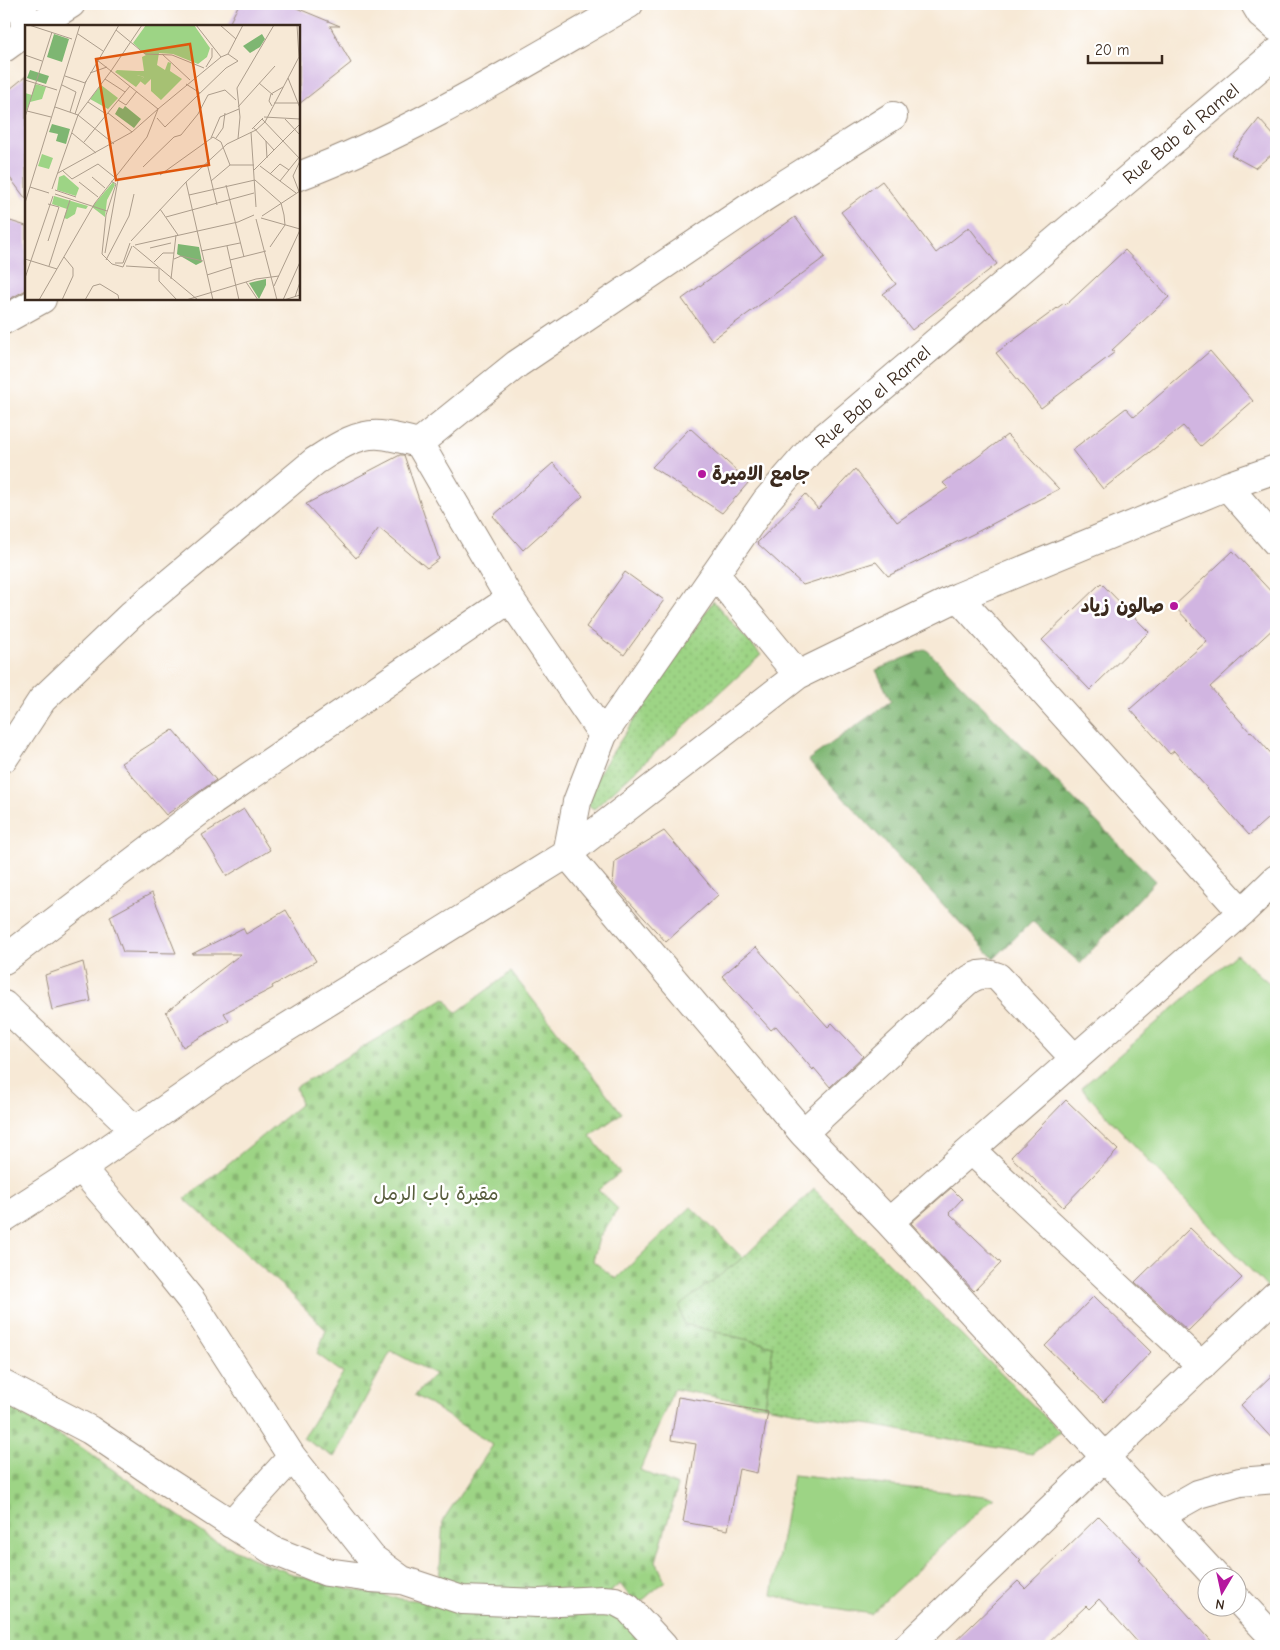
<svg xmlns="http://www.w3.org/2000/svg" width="1280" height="1650" viewBox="0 0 1280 1650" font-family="'Comic Neue','Playpen Sans Arabic',sans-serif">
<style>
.grass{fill:#9dd485;stroke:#6c7f52}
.forest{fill:url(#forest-firs);stroke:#5c7048}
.cemetery{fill:url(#cemetery-stones);stroke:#6c7f52}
.park{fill:url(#park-dots);stroke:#6c7f52}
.building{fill:#d1b5e1}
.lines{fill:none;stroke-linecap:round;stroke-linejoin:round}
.minor-casing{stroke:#998a7a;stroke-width:30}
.tertiary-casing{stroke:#998a7a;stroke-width:30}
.minor{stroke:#fff;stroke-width:28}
.tertiary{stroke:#fff;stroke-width:28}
.poi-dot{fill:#b5179e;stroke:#fff;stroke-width:2}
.labels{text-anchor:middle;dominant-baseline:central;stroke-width:5;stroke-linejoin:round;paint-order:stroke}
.street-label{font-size:19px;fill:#3b2a1e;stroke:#fff}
.poi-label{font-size:19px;font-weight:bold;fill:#3b2a1e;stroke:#fff;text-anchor:start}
.park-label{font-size:19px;fill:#585d3d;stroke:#fff}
.inset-road{fill:none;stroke:#ac9d8c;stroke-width:1}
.view{fill:#df570d;fill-opacity:0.15;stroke:#df570d;stroke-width:2.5}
.inset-edge{fill:none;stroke:#3b2a1e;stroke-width:2.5}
</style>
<defs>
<pattern id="forest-firs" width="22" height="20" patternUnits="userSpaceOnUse" patternTransform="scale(1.25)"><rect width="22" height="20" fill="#7eb672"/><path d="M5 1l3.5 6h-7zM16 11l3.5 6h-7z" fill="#68945d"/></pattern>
<pattern id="cemetery-stones" width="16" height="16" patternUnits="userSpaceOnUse" patternTransform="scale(1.25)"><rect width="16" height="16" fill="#9dd485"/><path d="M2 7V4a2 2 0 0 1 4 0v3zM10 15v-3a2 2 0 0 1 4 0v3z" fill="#88b672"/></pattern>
<pattern id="park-dots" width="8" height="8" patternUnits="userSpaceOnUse" patternTransform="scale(1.25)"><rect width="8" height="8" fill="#9dd485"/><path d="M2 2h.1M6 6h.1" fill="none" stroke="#88b672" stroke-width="1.8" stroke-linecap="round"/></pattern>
</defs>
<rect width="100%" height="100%" fill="#fff"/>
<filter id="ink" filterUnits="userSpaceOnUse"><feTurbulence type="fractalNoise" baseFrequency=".02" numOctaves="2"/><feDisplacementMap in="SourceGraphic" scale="10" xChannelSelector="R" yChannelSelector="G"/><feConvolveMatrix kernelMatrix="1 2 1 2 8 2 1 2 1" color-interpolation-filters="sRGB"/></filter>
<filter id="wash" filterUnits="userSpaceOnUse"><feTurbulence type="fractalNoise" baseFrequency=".0096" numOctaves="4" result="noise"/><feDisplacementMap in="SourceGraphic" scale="20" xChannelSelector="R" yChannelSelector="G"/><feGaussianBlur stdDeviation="1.12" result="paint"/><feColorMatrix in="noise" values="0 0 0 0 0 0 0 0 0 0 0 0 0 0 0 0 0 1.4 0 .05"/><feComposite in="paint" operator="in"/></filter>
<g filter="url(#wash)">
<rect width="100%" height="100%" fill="#f7e9d6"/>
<path class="grass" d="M 1236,954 L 1276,989 L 1276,1297 L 1081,1088 Z
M 793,1475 L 994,1497 L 871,1614 L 815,1605 L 772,1595 Z"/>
<path class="forest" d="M 926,649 L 1155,881 L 1080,963 L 1032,921 L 994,959 L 808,760 L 891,701 L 876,670 Z"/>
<path class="cemetery" d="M 511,972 L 622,1113 L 590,1136 L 620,1173 L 598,1190 L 618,1209 L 599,1238 L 593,1261 L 616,1279 L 691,1207 L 743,1258 L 680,1306 L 684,1324 L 773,1346 L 765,1406 L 674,1389 L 640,1470 L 678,1486 L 656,1561 L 665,1581 L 637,1605 L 620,1584 L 610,1592 L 651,1646 L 4,1646 L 4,1405 L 82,1448 L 210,1538 L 252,1558 L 295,1575 L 330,1585 L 402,1599 L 438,1602 L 443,1520 L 493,1445 L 415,1395 L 435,1374 L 391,1351 L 334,1457 L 303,1438 L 343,1373 L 317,1354 L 326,1330 L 290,1293 L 185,1199 L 301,1104 L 296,1087 L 445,998 L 456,1013 Z"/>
<path class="park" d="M 713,601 L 761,655 L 594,809 L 581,800 Z
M 814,1189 L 1060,1432 L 1032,1454 L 765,1406 L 773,1346 L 684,1324 L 679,1306 L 743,1258 Z"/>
<g id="blocks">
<path class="building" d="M 239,4 L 287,4 L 340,26 L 330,26 L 351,63 L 299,104 L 299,26 L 228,26 Z
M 26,76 L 26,199 L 4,170 L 4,94 Z
M 1259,119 L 1276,138 L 1276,151 L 1255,168 L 1231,155 Z
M 882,181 L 936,253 L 969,227 L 997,264 L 912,330 L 883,294 L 896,284 L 841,212 Z
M 795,217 L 825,257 L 712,340 L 682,299 Z
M 4,219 L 26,226 L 26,290 L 4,302 Z
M 1125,250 L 1169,297 L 1112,350 L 1115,352 L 1041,408 L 996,353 L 1064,303 L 1066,305 Z
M 1210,351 L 1253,401 L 1201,446 L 1183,426 L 1103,489 L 1072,450 L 1126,408 L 1134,417 Z
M 690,428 L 749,482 L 722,513 L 652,467 Z
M 1007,435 L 1059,489 L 973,534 L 888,576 L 876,562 L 803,585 L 757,543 L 805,494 L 818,509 L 855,469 L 897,522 L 948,488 L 943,483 Z
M 400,455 L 404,455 L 439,559 L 427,568 L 379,528 L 356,558 L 306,504 Z
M 553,463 L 583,496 L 523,550 L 493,516 Z
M 1233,551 L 1276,597 L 1276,626 L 1210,687 L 1250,732 L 1251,731 L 1276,759 L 1276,811 L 1249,835 L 1174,751 L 1170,754 L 1130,709 L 1207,641 L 1174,606 Z
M 625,572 L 664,600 L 624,655 L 586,627 Z
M 1101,583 L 1149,632 L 1090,690 L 1042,640 Z
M 173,730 L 216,780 L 166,815 L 121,763 Z
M 244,809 L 270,850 L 227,876 L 202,835 Z
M 664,831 L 718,895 L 666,942 L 613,884 L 615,861 Z
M 152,893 L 176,953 L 123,952 L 110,916 Z
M 286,910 L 316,961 L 272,986 L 273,988 L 224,1013 L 229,1021 L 183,1047 L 166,1012 L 241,954 L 192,954 L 243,928 L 246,934 Z
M 756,947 L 828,1027 L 832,1023 L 863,1056 L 830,1087 L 814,1068 L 813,1070 L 776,1026 L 771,1030 L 722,976 Z
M 83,962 L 91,1001 L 52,1010 L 45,975 Z
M 1066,1100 L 1118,1150 L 1063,1207 L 1011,1157 Z
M 951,1188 L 962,1199 L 949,1213 L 1001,1263 L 974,1291 L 911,1223 Z
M 1190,1228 L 1242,1278 L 1188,1331 L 1135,1282 Z
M 1094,1296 L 1151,1352 L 1103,1402 L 1045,1346 Z
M 1276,1371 L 1276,1443 L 1241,1405 Z
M 678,1397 L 768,1412 L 757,1473 L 739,1469 L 728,1530 L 683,1522 L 696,1444 L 671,1440 Z
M 1099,1516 L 1141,1559 L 1139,1560 L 1216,1646 L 1141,1646 L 1099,1599 L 1089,1609 L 1086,1606 L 1044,1646 L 950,1646 L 1018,1581 L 1025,1588 Z"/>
</g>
</g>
<g filter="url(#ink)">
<use href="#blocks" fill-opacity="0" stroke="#998a7a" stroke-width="1"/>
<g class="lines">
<g class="minor-casing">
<path id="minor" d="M 23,4 L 25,33
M 1255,4 L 1261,14 L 1276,27
M 299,176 C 415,132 522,65 629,4
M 4,320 L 42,299
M 419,443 L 517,364 L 763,198 L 893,116
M 1227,486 L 1276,542
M 715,574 L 798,675
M 958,597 L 1242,912
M 4,758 L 42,700 L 131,615 L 315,461 C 334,449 356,433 380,435 C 393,436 406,440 419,443 L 510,599
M 4,960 L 213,801 L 510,599 L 603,735
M 4,1005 L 135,1130
M 803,1133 L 965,983 C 975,974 986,972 998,977 L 1075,1059
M 971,1150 L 1202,1366
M 81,1168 L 132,1227 L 191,1300 L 292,1457 L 372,1558 L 402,1580 L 462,1600 L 538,1603 L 603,1600 L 615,1601 L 628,1608 L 663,1646
M 4,1218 L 81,1168 L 252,1049 L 567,854 L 577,802 L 603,735 L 766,501 L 813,447 L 1276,53
M 889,1222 L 1242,912 L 1276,879
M 4,1385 L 90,1430 L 158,1476 L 272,1550 L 327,1572 L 371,1578 L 402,1580
M 1159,1516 L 1198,1494 L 1240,1482 L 1276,1479
M 231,1524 L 292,1457
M 1217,1578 L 1105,1457 L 1276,1295
M 1238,1600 L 1272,1636
M 908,1646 L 1105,1457 L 889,1222 L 803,1133 L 567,854 L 798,675 L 958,597 L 1227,486 L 1276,469"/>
</g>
<g class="tertiary-casing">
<path id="tertiary" d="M 36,26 L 71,4
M 4,48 L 26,32"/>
</g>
<use href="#minor" class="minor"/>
<use href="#tertiary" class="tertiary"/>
</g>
</g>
<g class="poi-dot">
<circle cx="702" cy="474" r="5"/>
<circle cx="1174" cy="606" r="5"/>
</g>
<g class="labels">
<g class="street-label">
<text transform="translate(1181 134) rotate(-40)">Rue Bab el Ramel</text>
<text transform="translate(873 397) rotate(-41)">Rue Bab el Ramel</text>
</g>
<g class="poi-label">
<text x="712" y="474">جامع الاميرة</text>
<text x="1164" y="606" text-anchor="end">صالون زياد</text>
</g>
<g class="park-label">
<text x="436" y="1194">مقبرة باب الرمل</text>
</g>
</g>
<g transform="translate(25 25)">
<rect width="275" height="275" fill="#f7e9d6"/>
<path d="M 10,59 L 21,62 L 17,74 L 5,77 L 0,89 L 0,68 L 7,70 ZM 76,60 L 93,73 L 83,84 L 65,74 ZM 17,129 L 28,133 L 24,144 L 13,141 ZM 39,150 L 54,163 L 51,171 L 32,165 L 34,152 Z" fill="#9dd485"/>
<path d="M 29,9 L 44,14 L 37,37 L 22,32 ZM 237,9 L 240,14 L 235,22 L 225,28 L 218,21 ZM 5,45 L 24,51 L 21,59 L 2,53 ZM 100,81 L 116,94 L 109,103 L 90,89 L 94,82 L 98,84 ZM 27,99 L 45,104 L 41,119 L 31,116 L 33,109 L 24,107 ZM 153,219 L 174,222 L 177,237 L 171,240 L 152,229 ZM 241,254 L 241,260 L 234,274 L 224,258 Z" fill="#7eb672"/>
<path d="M 121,0 L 169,0 L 185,23 L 182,32 L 173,39 L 148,29 L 134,28 L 132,40 L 140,45 L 143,37 L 146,38 L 145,46 L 157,54 L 136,75 L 126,66 L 126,54 L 120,60 L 115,56 L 119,52 L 112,50 L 112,46 L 119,46 L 117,32 L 121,30 L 108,18 Z" fill="#9dd485"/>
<path d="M 92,45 L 112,46 L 112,50 L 119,52 L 111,62 L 90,47 ZM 88,157 L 90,160 L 82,175 L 80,192 L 67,182 ZM 29,171 L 63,181 L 61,184 L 52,182 L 50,189 L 42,194 L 39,193 L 42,184 L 27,179 Z" fill="#9dd485"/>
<path class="inset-road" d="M 4,0 L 47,14M 171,0 L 196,32M 195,0 L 211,14M 91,5 L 120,29 L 147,30 L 179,43M 53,9 L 78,26M 137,29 L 165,55M 203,29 L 218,0M 0,30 L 17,36M 181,42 L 187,32 L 187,23M 65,48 L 82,42M 40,51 L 60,58 L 94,0M 263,53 L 275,83M 80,54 L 100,67M 0,55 L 32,65M 234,58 L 248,70M 161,59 L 175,68M 37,60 L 51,67 L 45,87M 93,75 L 101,80 L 112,66M 63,77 L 81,89M 249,78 L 275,78M 247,81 L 244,76 L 246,69 L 258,62M 30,82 L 53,90 L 89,119M 213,82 L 250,41M 2,86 L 26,92M 83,88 L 107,107M 50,89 L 61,56M 0,92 L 27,7M 239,92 L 275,94M 237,94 L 275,134M 260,94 L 275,110M 228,102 L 249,125M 227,104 L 238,93M 226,107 L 231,182M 47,108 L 71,128M 186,113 L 195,92 L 214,84M 191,113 L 198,103 L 200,88M 213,114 L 215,92 L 212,63 L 249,0M 241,116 L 242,133M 59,117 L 105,61M 275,136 L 268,151 L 275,169M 182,138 L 192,180M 235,141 L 271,168M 118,142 L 149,112 L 156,110 L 173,89 L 183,70 L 200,65 L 211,75M 229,145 L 275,99M 38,146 L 47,154 L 73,139 L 93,155 L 80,228M 33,148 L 107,107 L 133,84 L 86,46 L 117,0M 245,149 L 255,139 L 264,145M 135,150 L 188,112 L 196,117 L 205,140M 67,152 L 80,163M 230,155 L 256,178 L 259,190 L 260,200 L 245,222M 86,156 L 91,159 L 81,190 L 77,229 L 87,239 L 98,242 L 107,221M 186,156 L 205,140 L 229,140M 255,156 L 275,131M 54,157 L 73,172M 161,157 L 188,275M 201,160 L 219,232M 5,162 L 24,168M 27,164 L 53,90 L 86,46 L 72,35M 30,165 L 51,172M 30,169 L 82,186M 164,170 L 230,155M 0,178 L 55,0M 135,184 L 153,210M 237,191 L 275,166M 141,192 L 229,168M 236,193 L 275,204M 231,194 L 252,275M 23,216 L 34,182 L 23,179M 106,216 L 161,157 L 202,119 L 231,105 L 240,97 L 274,32 L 272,0M 110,220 L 213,197 L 229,190M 108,221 L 173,275M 202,221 L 214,275M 125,223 L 146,218M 176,226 L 215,218M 0,234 L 32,244M 149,234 L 156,231 L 178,236M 81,235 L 104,191 L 109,169M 205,235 L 241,226M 129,237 L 138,228 L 149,228M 90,238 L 98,238 L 105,218M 24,241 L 45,175M 101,241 L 133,243M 134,243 L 134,256 L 152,275M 182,250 L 207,242M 0,253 L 28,171M 146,254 L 151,210M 221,257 L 233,275M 249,261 L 275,205M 270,272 L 275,257M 14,275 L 70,178 L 122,112 L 133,84 L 196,32 L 203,29 L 213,36 L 201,43 L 140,102 L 132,93M 37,275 L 48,251 L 48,243 L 39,232M 60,275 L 68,261 L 75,259 L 93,270 L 94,275M 161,275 L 231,254 L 254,251M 258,275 L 275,237M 259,275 L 275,270"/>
<path class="view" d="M 165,19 L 184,140 L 91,155 L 71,34 Z"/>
<rect width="275" height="275" class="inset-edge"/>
</g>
<rect width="1280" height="1650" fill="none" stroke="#fff" stroke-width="20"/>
<g transform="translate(1222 1592) rotate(189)"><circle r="24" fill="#ffffff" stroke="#b1aaa5"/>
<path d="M0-4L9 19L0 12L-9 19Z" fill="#b5179e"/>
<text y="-8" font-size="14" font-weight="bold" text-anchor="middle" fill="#3b2a1e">N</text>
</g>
<path d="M1088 55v8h74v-8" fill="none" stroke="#3b2a1e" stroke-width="2.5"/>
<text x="1095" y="55" font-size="15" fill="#3b2a1e" stroke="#ffffff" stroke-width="4" paint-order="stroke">20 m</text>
</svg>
